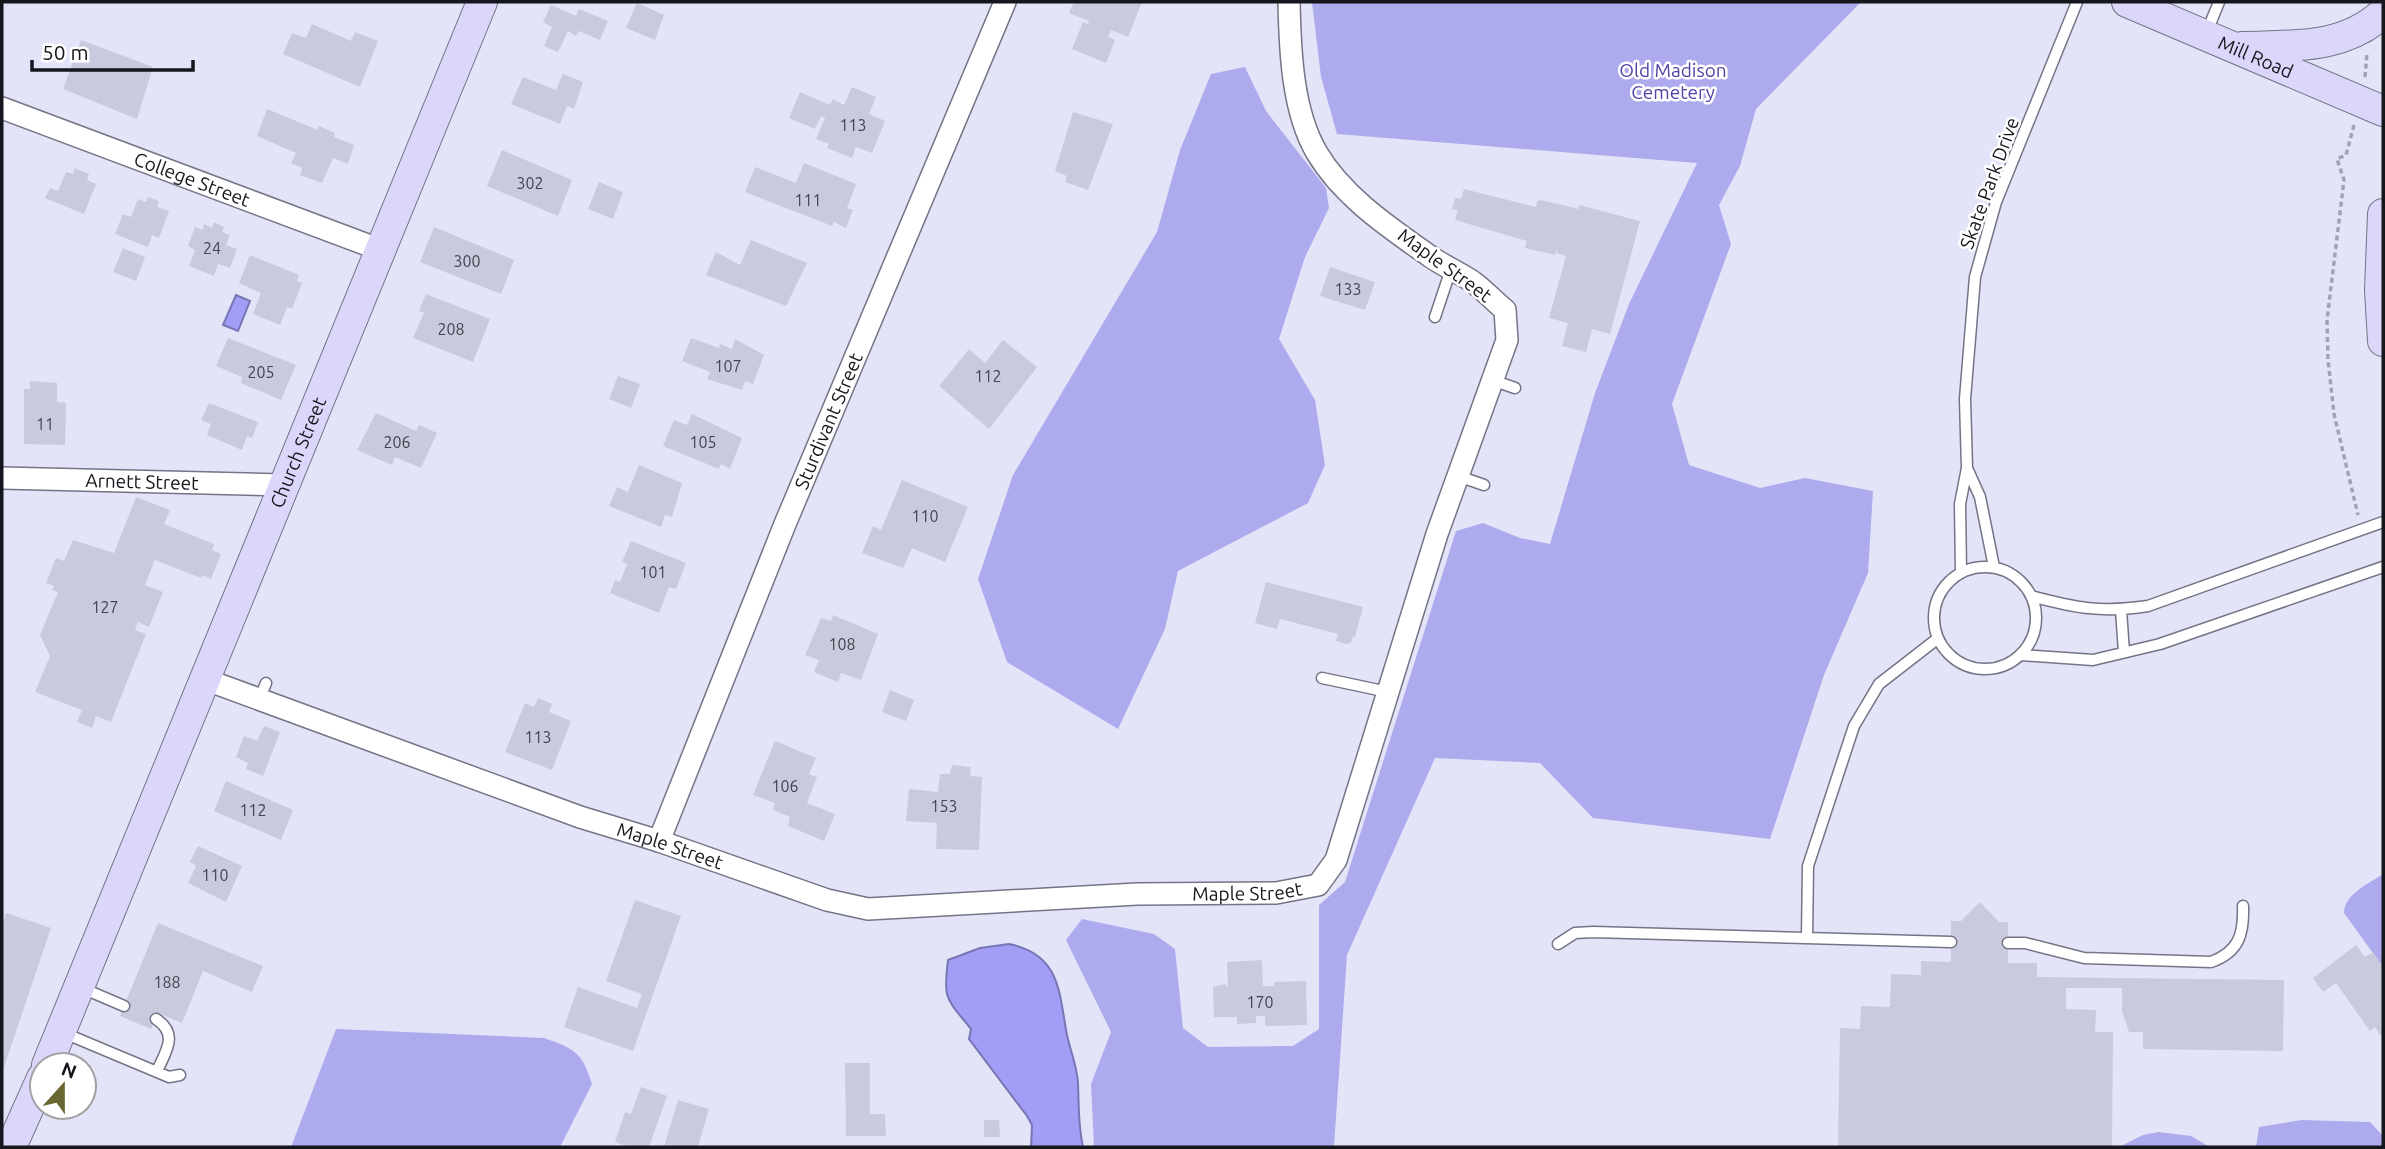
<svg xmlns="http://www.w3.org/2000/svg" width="2385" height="1149" viewBox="0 0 2385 1149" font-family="Ubuntu,sans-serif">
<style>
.green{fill:#adabee}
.water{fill:#a29ef5;stroke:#7875b4;stroke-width:2}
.building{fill:#cacade}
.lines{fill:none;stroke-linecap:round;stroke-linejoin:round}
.lane-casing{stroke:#747486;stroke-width:13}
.street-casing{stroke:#747486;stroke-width:24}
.secondary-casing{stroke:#747486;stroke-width:32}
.path{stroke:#a1a2b2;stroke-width:3.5;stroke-dasharray:5 3.5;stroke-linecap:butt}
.lane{stroke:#fff;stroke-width:10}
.street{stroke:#fff;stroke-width:21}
.secondary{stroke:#dbd7fa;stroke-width:30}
.labels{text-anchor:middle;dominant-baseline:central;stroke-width:5;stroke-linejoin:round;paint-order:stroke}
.number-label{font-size:16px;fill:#43434d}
.street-label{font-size:19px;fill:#16161d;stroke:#fff}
.park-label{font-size:19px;fill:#5243a7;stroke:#fff}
</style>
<rect width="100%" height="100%" fill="#e3e4f8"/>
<path class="green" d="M 1312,2 L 1861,2 L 1756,109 L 1740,166 L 1719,205 L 1731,244 L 1672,404 L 1689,465 L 1760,488 L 1805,478 L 1873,491 L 1868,573 L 1824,675 L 1770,839 L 1593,818 L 1540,763 L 1435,758 L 1347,955 L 1334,1147 L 1094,1147 L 1091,1084 L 1111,1032 L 1066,940 L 1082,919 L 1154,934 L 1175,949 L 1183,1028 L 1208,1047 L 1293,1046 L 1319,1029 L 1319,905 L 1345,882 L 1456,531 L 1483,523 L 1520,538 L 1550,544 L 1595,393 L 1629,304 L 1697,163 L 1337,134 L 1321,77 Z
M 1245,67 L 1266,111 L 1326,188 L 1329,208 L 1305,257 L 1279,339 L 1315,400 L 1325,465 L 1308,503 L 1178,571 L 1165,629 L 1118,729 L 1007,662 L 978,579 L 1013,475 L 1157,232 L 1180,150 L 1211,74 Z
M 2383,874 L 2383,967 L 2344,913 C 2344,894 2370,883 2383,874 Z
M 336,1029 L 544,1038 C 575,1049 582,1052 592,1084 L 560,1147 L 291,1147 Z
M 2302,1120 L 2370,1122 L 2383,1136 L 2383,1147 L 2256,1147 L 2259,1127 Z
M 2159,1132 L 2191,1136 L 2210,1147 L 2119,1147 L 2143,1135 Z"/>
<path class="water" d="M 236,295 L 250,301 L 238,331 L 223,325 Z
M 1009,944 C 1058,954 1059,988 1066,1030 C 1069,1048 1077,1065 1078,1083 C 1079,1105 1078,1125 1083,1147 L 1031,1147 L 1032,1125 L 1027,1116 L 969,1039 L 971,1029 C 946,998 943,1000 948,960 L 980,948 Z"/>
<path class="building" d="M 1074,2 L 1142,2 L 1128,37 L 1111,30 L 1108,37 L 1115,40 L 1106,63 L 1072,49 L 1083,22 L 1088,24 L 1089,21 L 1069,13 Z
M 637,3 L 664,15 L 655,40 L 626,28 Z
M 551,5 L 576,16 L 579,9 L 608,21 L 600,40 L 579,31 L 576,36 L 568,31 L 558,52 L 544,46 L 552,27 L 543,22 Z
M 312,24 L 351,41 L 355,32 L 378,41 L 360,87 L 283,54 L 292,33 L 306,38 Z
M 81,40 L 153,67 L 137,119 L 63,89 Z
M 563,74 L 583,82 L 574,109 L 567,106 L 560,124 L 511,104 L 523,77 L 556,90 Z
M 852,87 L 876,97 L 869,114 L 885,121 L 872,153 L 856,147 L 852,158 L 827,148 L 829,144 L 816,139 L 825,118 L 821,116 L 815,129 L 789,118 L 800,92 L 830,105 L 833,99 L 844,105 Z
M 267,109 L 318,130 L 319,126 L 335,133 L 334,137 L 354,145 L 348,164 L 333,158 L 322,183 L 300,175 L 302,168 L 291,163 L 296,153 L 257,136 Z
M 1073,112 L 1113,124 L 1088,190 L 1065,182 L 1067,176 L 1055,171 Z
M 502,150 L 572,180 L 558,216 L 487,186 Z
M 804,163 L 856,184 L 847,208 L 853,210 L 846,228 L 834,222 L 832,226 L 745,192 L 755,167 L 796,183 Z
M 75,168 L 89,174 L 87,180 L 96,184 L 84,214 L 45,198 L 50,188 L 58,191 L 66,172 L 73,174 Z
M 599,182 L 623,192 L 613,219 L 588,209 Z
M 1464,189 L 1536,207 L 1537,201 L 1541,200 L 1579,209 L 1579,205 L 1640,221 L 1610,334 L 1592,329 L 1586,352 L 1562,346 L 1568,323 L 1549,318 L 1566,256 L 1557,253 L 1556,250 L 1555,255 L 1525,248 L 1527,241 L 1455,220 L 1458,210 L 1452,209 L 1455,198 L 1461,199 Z
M 148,197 L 159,201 L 157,207 L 169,211 L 159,238 L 152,235 L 148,247 L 115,234 L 123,214 L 131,217 L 138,199 L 146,202 Z
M 214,222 L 224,227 L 222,232 L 230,235 L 226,245 L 237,249 L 230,268 L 218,264 L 214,276 L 189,266 L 195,250 L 188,246 L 195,227 L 202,230 L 204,224 L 212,228 Z
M 434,227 L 514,260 L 501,294 L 420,262 Z
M 751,240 L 807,263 L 786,306 L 706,275 L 716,252 L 740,265 Z
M 123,248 L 145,257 L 136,281 L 113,272 Z
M 250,255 L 299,275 L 297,281 L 302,283 L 292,309 L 287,307 L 280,325 L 253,314 L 261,293 L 239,283 Z
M 1330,267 L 1375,282 L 1365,310 L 1320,296 Z
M 426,294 L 490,319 L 473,362 L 413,338 L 424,313 L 419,311 Z
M 228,338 L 296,365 L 281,400 L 241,383 L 242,377 L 216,366 Z
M 691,338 L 719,348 L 720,344 L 732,349 L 735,339 L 764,355 L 753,384 L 745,381 L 742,390 L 707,379 L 710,372 L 682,361 Z
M 1003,340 L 1037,367 L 989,429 L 939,386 L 969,349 L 985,363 Z
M 618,376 L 640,384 L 631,408 L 609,399 Z
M 30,381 L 57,383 L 57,402 L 66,403 L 65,445 L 24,444 L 24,389 L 30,389 Z
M 209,403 L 258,422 L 252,438 L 247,436 L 242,450 L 207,435 L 211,424 L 201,420 Z
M 376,413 L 416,431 L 419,425 L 437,433 L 421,468 L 395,457 L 392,465 L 357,450 Z
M 692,414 L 742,438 L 730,469 L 721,464 L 719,469 L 663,446 L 674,420 L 687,425 Z
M 639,465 L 682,483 L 672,517 L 665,515 L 661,527 L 609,506 L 617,487 L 628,492 Z
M 902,480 L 968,507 L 945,562 L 912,548 L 903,568 L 862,553 L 873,526 L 881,530 Z
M 136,497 L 170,510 L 164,524 L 214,544 L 212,550 L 221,554 L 211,579 L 202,575 L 201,578 L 155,560 L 145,585 L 163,592 L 149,627 L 138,622 L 135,630 L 146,634 L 111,722 L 96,716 L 92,728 L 77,722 L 82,710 L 35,692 L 50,656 L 40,635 L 58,592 L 52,590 L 54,586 L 46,583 L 56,558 L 64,561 L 73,540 L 114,553 Z
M 631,541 L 686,563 L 676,589 L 669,587 L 659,613 L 610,593 L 615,580 L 620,582 L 627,564 L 622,562 Z
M 1266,582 L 1363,607 L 1355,637 L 1353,636 L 1351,643 L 1346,644 L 1336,641 L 1338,634 L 1280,619 L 1277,629 L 1255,623 Z
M 833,615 L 878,634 L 861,680 L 841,673 L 838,682 L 814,672 L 819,660 L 805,655 L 821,618 L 831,621 Z
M 890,690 L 914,700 L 906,721 L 882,712 Z
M 538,698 L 552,704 L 549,712 L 571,721 L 552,770 L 505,752 L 525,703 L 534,707 Z
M 264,726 L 280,732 L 263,776 L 246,769 L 248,763 L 236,757 L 244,736 L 257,741 Z
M 775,741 L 816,758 L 809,774 L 817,777 L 807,803 L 835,814 L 824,841 L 788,826 L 790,817 L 773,810 L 775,803 L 753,795 Z
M 952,765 L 971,767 L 970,776 L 982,777 L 979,850 L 936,849 L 937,823 L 906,821 L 909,789 L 938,792 L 940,774 L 950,774 Z
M 226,781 L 293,810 L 281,840 L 214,811 Z
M 198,846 L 242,866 L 226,902 L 188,883 L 196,866 L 190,862 Z
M 635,900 L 681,916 L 633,1051 L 564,1027 L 578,987 L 637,1008 L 642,994 L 606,981 Z
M 1980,902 L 1999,922 L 2008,922 L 2008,963 L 2037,963 L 2037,977 L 2284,980 L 2283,1051 L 2143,1049 L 2143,1032 L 2129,1032 L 2122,1011 L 2122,988 L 2066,988 L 2066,1009 L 2096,1010 L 2095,1032 L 2113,1032 L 2112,1147 L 1838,1147 L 1840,1028 L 1860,1029 L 1861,1006 L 1890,1007 L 1891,974 L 1921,975 L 1921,961 L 1951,962 L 1951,921 L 1961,921 Z
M 6,913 L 51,928 L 2,1073 L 2,926 Z
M 158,923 L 263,966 L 252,992 L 203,971 L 182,1023 L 158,1013 L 151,1029 L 120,1016 Z
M 2356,945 L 2365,957 L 2373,952 L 2383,967 L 2383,1039 L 2375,1027 L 2370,1031 L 2336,983 L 2323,992 L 2313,978 Z
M 1262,960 L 1263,986 L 1274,986 L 1274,982 L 1306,981 L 1307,1025 L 1265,1026 L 1265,1016 L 1256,1016 L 1256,1023 L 1237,1024 L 1237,1017 L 1214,1017 L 1213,987 L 1225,984 L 1228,987 L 1227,962 Z
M 845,1063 L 870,1063 L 870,1114 L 885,1114 L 886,1136 L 846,1136 Z
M 641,1087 L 667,1096 L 649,1147 L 628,1147 L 615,1142 L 625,1112 L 631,1114 Z
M 678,1100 L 709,1109 L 698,1147 L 664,1147 Z
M 984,1120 L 999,1120 L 1000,1137 L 984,1137 Z"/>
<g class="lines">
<g class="lane-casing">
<path id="lane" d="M 2206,34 L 2219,2
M 1435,317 L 1451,269
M 1492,380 L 1515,388
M 1967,468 L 1980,497 L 1994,567
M 1458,476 L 1484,485
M1934 618a51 51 0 1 1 102 0a51 51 0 1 1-102 0Z
M 1961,573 L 1960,504 L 1967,468 L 1965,399 L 1975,277 L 1996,202 L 2077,2
M 2031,596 C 2076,608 2101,613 2148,606 L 2383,522
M 2121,610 L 2124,652
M 2021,655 L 2093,660 L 2160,644 L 2383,567
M 1322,678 L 1388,692
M 259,700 L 266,683
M 1807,938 L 1808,866 L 1854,726 L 1879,684 L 1937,639
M 2008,943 L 2025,943 L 2084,958 L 2211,962 C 2239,952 2244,934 2243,906
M 1558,944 L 1575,933 L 1593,932 L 1951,942
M 82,988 L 124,1006
M 156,1019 C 179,1034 166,1051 157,1071
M 64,1033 L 169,1077 L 180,1075"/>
</g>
<g class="street-casing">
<g id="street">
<path id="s1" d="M 2,108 L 381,250"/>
<path id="s2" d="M 2,478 L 283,485"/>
<path id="s3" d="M 204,679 L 580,817 L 659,841 L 827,900 L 868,909 L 1137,894 L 1276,893 L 1318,885 L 1336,860 L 1437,534 L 1507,340 L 1505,310 C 1494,301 1484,290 1473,282 C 1460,273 1444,266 1431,257 C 1390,228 1343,197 1317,153 C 1292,111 1290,49 1289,2"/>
<path id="s4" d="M 659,841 L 785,524 L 1005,2"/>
</g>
</g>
<g class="secondary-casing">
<g id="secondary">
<path id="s5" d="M 2127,2 L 2383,111"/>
<path d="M 2242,47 C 2293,45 2343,50 2383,13"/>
<path d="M 2383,214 L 2380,290 L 2383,341"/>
<path id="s6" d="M 47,1065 L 482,2"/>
<path d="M 11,1147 L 42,1078"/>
</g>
</g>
<path class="path" d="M 2365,77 L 2367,53
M 2354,125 L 2346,155 L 2337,159 L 2344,180 L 2327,320 L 2328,360 L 2334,414 L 2358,515"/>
<use href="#lane" class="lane"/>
<use href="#street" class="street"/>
<use href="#secondary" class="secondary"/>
</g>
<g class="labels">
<g class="number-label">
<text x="853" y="125">113</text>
<text x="530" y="183">302</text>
<text x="808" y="200">111</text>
<text x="212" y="248">24</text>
<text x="467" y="261">300</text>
<text x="1348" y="289">133</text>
<text x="451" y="329">208</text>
<text x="728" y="366">107</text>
<text x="261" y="372">205</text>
<text x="988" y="376">112</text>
<text x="45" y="424">11</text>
<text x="397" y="442">206</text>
<text x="703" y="442">105</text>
<text x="925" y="516">110</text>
<text x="653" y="572">101</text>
<text x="105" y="607">127</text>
<text x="842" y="644">108</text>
<text x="538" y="737">113</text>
<text x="785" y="786">106</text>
<text x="944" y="806">153</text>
<text x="253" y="810">112</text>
<text x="215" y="875">110</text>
<text x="167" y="982">188</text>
<text x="1260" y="1002">170</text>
</g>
<g class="street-label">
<text stroke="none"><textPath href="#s5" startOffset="140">Mill Road</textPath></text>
<text stroke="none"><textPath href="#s1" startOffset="203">College Street</textPath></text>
<text transform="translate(1989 183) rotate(-70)">Skate Park Drive</text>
<text transform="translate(1445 265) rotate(36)">Maple Street</text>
<text stroke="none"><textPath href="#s4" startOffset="453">Sturdivant Street</textPath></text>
<text stroke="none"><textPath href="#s6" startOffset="662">Church Street</textPath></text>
<text stroke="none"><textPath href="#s2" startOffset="140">Arnett Street</textPath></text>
<text stroke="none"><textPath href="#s3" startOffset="495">Maple Street</textPath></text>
<text stroke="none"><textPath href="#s3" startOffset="1083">Maple Street</textPath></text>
</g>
<g class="park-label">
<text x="1673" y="70">Old Madison<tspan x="1673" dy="22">Cemetery</tspan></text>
</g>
</g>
<rect width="2385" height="1149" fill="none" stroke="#16161d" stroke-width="7"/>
<g transform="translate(63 1086) rotate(21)"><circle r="33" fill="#ffffff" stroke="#a2a2a5" stroke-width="2"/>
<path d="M0-5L12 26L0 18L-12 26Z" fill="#696632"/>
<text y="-10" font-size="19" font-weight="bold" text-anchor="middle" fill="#16161d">N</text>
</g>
<path d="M32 60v10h161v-10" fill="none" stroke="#16161d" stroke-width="3.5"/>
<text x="42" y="60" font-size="21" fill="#16161d" stroke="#ffffff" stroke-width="5" paint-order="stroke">50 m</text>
</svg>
